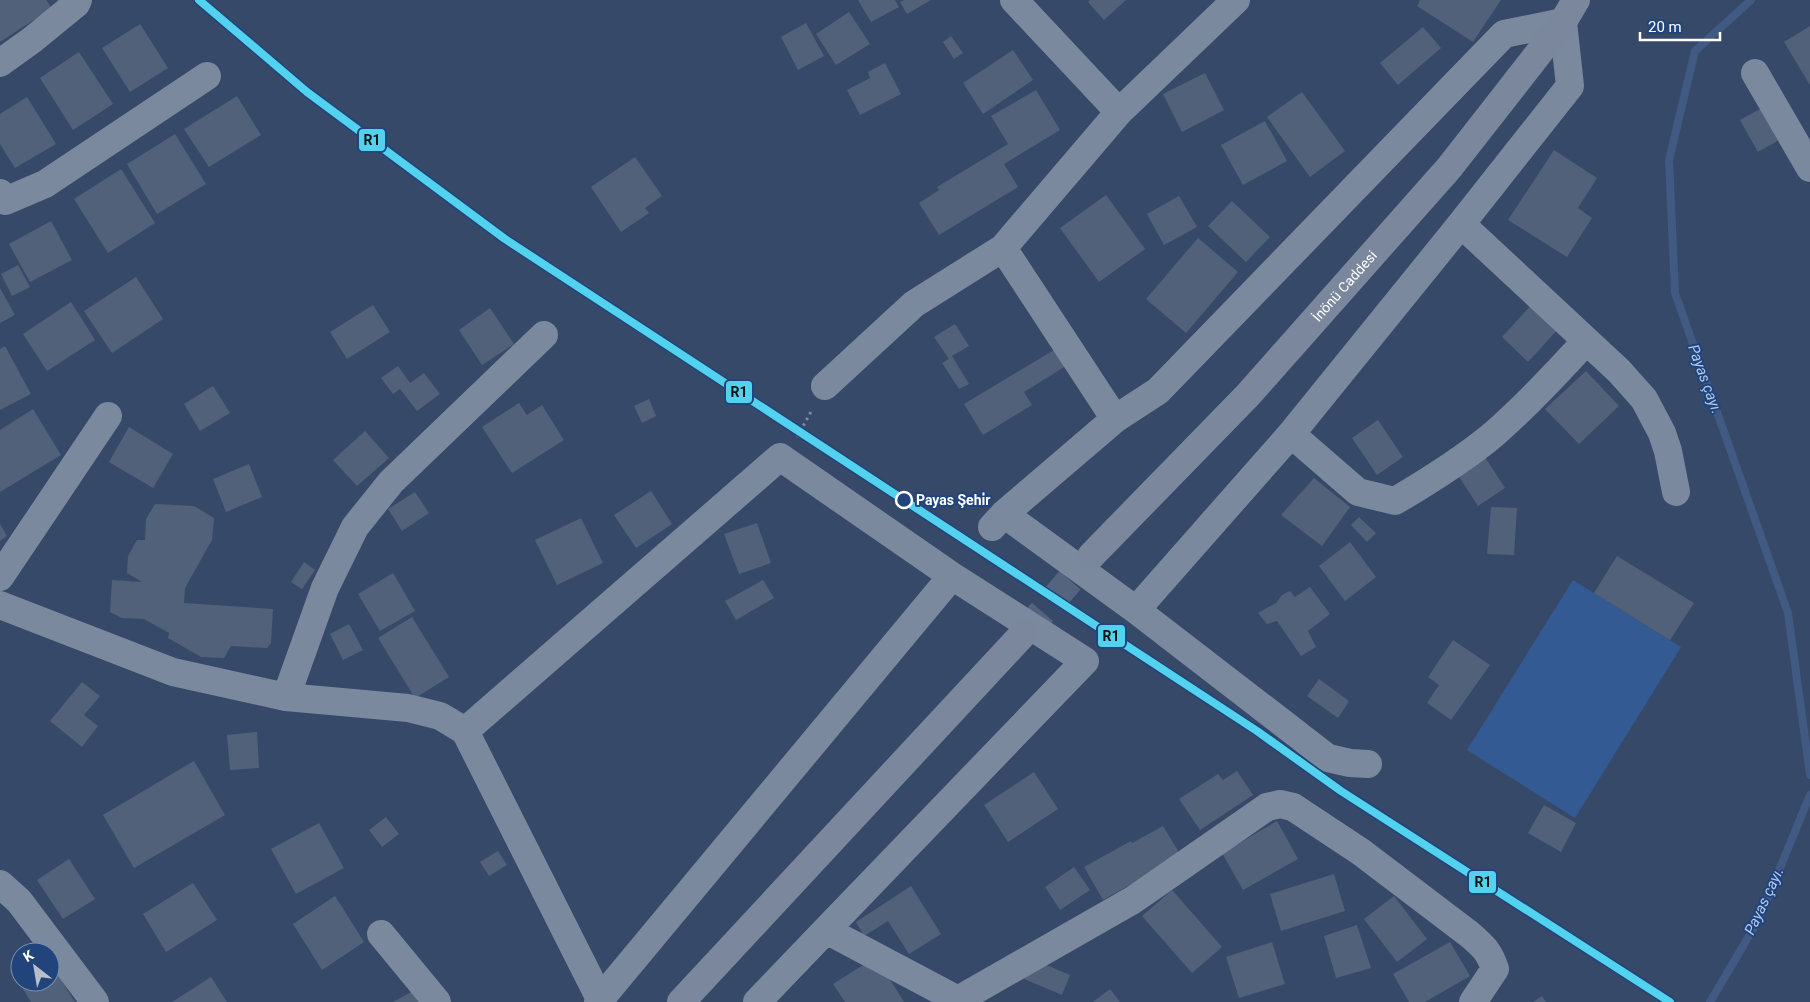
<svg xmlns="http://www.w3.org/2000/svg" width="1810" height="1002" viewBox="0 0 1810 1002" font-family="Roboto,sans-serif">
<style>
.green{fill:#345a94}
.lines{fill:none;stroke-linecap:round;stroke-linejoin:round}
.stream{stroke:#405a83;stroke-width:8}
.building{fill:#52617a}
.minor-tunnel{stroke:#54647f;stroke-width:28;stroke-dasharray:28 14;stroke-linecap:butt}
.path{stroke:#7b899f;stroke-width:3;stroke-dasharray:2.5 4;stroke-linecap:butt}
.minor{stroke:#7b899f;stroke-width:28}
.major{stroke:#7a879d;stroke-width:28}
.rail-1-casing{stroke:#21447d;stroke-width:11}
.rail-1{stroke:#53d2ee;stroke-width:8}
.stop-dot{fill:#21447d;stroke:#fff;stroke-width:2.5}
.labels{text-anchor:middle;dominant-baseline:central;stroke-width:4;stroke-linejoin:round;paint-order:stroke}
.street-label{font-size:14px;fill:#fff;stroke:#21447d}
.stop-label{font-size:14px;font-weight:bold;fill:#fff;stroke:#21447d;text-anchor:start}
.water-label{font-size:15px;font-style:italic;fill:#b0c9ee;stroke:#21447d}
.line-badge{stroke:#21447d;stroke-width:2}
.pale-badge-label{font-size:14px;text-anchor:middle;font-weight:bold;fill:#111}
</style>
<rect width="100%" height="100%" fill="#364968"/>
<path class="green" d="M 1573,580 L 1681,647 L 1575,818 L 1467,750 Z"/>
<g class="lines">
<path class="stream" d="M 1751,0 L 1695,51 L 1669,160 L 1675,293 L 1788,613 L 1810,775
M 1710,1002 L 1759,919 L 1810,795"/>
</g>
<path class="building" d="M 0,0 L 46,0 L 52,8 L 0,42 Z
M 858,0 L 895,0 L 899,7 L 871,22 Z
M 904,0 L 931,0 L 907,14 L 900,2 Z
M 1090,0 L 1126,0 L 1104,20 L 1088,2 Z
M 1420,0 L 1501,0 L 1473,42 L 1417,6 Z
M 849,12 L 870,44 L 836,65 L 816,34 Z
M 806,23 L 824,56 L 798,70 L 781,37 Z
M 140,24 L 168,68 L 130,92 L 102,48 Z
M 1810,26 L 1810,85 L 1784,42 Z
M 1423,27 L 1441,48 L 1398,85 L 1380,63 Z
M 951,36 L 963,53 L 954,59 L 943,42 Z
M 1013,50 L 1033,80 L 983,114 L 963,83 Z
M 79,52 L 113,104 L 73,130 L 40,78 Z
M 885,63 L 901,94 L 860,115 L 847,90 L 870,78 L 868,72 Z
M 1205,73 L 1224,110 L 1182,132 L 1163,94 Z
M 1036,90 L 1060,130 L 1004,164 L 1018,187 L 939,235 L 919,203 L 939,190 L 937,187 L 1008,144 L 991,116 Z
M 1302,92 L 1345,151 L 1310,177 L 1267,117 Z
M 237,96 L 261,135 L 209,167 L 184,129 Z
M 27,97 L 56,144 L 15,168 L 0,144 L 0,114 Z
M 1771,103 L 1788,135 L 1758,152 L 1740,120 Z
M 1265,121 L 1287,161 L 1243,185 L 1221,145 Z
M 175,134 L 206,184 L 157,214 L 127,164 Z
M 1554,150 L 1597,178 L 1578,208 L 1592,218 L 1567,257 L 1508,220 Z
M 635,157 L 662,196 L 645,208 L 649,213 L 621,232 L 591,187 Z
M 121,169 L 155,223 L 108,253 L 74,199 Z
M 1106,195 L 1145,249 L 1099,282 L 1060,228 Z
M 1179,196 L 1197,227 L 1164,245 L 1147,214 Z
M 1232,201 L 1270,237 L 1246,262 L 1208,226 Z
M 51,221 L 72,260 L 30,282 L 9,244 Z
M 1198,238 L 1238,272 L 1186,333 L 1146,299 Z
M 18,265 L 30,287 L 12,296 L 1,274 Z
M 136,277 L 163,319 L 112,353 L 84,311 Z
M 0,288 L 15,315 L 0,323 Z
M 71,302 L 95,340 L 47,371 L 23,334 Z
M 1533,303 L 1560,327 L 1528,362 L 1502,337 Z
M 373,305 L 390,332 L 347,359 L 330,332 Z
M 490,308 L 514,344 L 482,365 L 459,330 Z
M 955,324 L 969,346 L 952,356 L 969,384 L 959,389 L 942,363 L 949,359 L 934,337 Z
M 5,346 L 31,394 L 0,410 L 0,349 Z
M 1059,347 L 1069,364 L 1024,392 L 1032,405 L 983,435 L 964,404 Z
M 398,366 L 410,383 L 424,373 L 440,394 L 417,411 L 400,389 L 393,394 L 381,378 Z
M 1586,371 L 1619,406 L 1579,444 L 1545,409 Z
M 213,386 L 230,413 L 200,431 L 184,404 Z
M 649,399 L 656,416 L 642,423 L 634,406 Z
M 519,403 L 527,415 L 542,405 L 564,440 L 512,473 L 482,427 Z
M 33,409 L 61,455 L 0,492 L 0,430 Z
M 1378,420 L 1403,457 L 1377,475 L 1352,438 Z
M 129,427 L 173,454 L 153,488 L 109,462 Z
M 365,431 L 389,458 L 357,486 L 333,460 Z
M 1481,451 L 1505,488 L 1478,506 L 1454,469 Z
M 249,464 L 262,497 L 226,512 L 213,479 Z
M 1314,478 L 1350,507 L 1322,546 L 1281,515 Z
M 651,491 L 672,524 L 636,548 L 614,515 Z
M 415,492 L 429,513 L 402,531 L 388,509 Z
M 155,504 L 194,506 L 214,518 L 212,540 L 185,588 L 184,603 L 273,609 L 271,643 L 267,648 L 231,646 L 224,658 L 201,657 L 168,638 L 169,633 L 144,619 L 122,618 L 110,612 L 112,580 L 142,582 L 127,573 L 128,556 L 137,540 L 145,540 L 146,519 Z
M 1491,507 L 1517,508 L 1514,555 L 1487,554 Z
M 1359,517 L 1376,533 L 1367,542 L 1351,525 Z
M 581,518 L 603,563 L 557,585 L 535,540 Z
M 757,523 L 771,563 L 739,574 L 724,534 Z
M 0,524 L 7,536 L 0,541 Z
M 1350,542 L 1376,577 L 1345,601 L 1319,566 Z
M 1617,556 L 1694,603 L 1670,640 L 1594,593 Z
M 304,562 L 315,570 L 302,589 L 291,582 Z
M 393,573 L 415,611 L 380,631 L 358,594 Z
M 763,580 L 774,598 L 736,620 L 725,601 Z
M 1310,587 L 1330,614 L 1308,631 L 1316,647 L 1301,656 L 1277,621 L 1267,624 L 1258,613 L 1276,603 L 1282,595 L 1290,591 L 1295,597 Z
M 412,617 L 449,677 L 415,698 L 378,638 Z
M 349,624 L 363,650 L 343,660 L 330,634 Z
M 1453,640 L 1490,665 L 1451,720 L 1427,703 L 1439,685 L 1428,677 Z
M 1319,679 L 1349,701 L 1338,718 L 1307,696 Z
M 82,682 L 100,696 L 84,715 L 98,726 L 82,747 L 50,721 Z
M 257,732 L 259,768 L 230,770 L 227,735 Z
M 194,761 L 225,815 L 134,868 L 103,815 Z
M 1237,771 L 1253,795 L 1200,830 L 1179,799 L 1218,774 L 1223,780 Z
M 1034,772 L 1058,809 L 1008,842 L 984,805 Z
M 1544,805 L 1576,823 L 1561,852 L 1528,833 Z
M 386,817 L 399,834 L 382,847 L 369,830 Z
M 1277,821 L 1298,859 L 1243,890 L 1222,853 Z
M 319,823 L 344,868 L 296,894 L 271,849 Z
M 1163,826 L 1180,854 L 1169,863 L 1103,900 L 1084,867 L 1131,841 L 1132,843 Z
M 498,851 L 507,865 L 489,876 L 480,862 Z
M 69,859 L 95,899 L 63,919 L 37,880 Z
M 1074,867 L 1090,890 L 1060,910 L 1045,887 Z
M 1334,874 L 1345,911 L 1281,931 L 1270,894 Z
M 193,883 L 217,920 L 166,952 L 143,914 Z
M 911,886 L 941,934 L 909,954 L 888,921 L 864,936 L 856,922 Z
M 1172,890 L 1222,947 L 1192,973 L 1142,916 Z
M 335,896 L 364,942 L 322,970 L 293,924 Z
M 1394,896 L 1427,939 L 1397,962 L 1364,919 Z
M 1357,925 L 1371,968 L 1336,978 L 1324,936 Z
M 1272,942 L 1285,984 L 1239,998 L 1226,957 Z
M 1450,942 L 1470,976 L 1425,1002 L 1409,1002 L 1393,974 Z
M 876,957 L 904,1002 L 845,1002 L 833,984 Z
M 1032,959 L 1070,975 L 1062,995 L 1024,979 Z
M 50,963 L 75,1002 L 31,1002 L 18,981 L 20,980 L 20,982 L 50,982 Z
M 211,977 L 227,1002 L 172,1002 Z
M 1110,989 L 1120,1002 L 1093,1002 Z
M 413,991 L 419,1002 L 393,1002 Z
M 1542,996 L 1546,1002 L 1533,1002 Z"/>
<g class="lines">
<path class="minor-tunnel" d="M 1024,633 L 1092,555"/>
<path class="path" d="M 797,437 L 812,410"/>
<path class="minor" d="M 1014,0 L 1119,112 L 1236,0
M 0,63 L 32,40 L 76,4 L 78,0
M 1755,73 L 1810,168
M 0,193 L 5,201 L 45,184 L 207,76
M 1461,224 L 1619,371 L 1644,399 L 1662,433 L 1668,451 L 1676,492
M 825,386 L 914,304 L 1003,248
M 1115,419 L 1003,248 L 1119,112
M 1291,434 L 1358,492 L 1395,501 C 1429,481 1463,460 1494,434 C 1527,405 1557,373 1586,341
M 992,527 L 1004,514 L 1115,419 L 1158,391 L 1504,34 L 1563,22 L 1570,86 L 1461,224 L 1291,434 L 1136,610 L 1004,514
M 0,577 L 108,416
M 0,605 L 173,672 L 286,697 L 408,708 L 440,716 L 465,731 L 600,999
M 1136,610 L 1328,758 L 1350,763 L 1368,764
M 286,697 L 325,588 L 355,527 L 391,482 L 544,335
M 465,731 L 780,457 L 952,576 L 598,1002
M 0,884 L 19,901 L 95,1002
M 826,930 L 1085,661 L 952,576
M 381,934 L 437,1002
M 958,1000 L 1133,900 L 1267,807 L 1280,804 L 1293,807 L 1361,852 L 1469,934 C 1483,946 1489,951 1495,969 L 1473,1002
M 757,1002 L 826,930 L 962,1002"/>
<g class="major">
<path id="s1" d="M 1092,555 L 1247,396 L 1449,168 L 1563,22 L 1576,0"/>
<path d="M 681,1002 L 1024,633"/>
</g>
<g class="rail-1-casing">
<path id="rail-1" d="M 199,0 L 307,92 L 505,239 L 1257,731 L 1341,791 L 1670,1002"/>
</g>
<use href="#rail-1" class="rail-1"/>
</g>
<circle class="stop-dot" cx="904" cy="500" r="8"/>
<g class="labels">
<g class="street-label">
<text stroke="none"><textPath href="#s1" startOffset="369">İnönü Caddesi</textPath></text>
</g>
<g class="stop-label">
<text x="916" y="500">Payas Şehi̇r</text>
</g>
<g class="water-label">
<text transform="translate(1705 379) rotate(70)">Payas çayı.</text>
<text transform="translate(1764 901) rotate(-65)">Payas çayı.</text>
</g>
</g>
<g class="line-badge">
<rect x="358" y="128" width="28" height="24" rx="5" fill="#53d2ee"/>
<rect x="725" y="380" width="28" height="24" rx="5" fill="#53d2ee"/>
<rect x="1097" y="624" width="29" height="24" rx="5" fill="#53d2ee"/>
<rect x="1468" y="870" width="29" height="24" rx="5" fill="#53d2ee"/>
</g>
<g class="pale-badge-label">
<text x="372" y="145">R1</text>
<text x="739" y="397">R1</text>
<text x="1111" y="641">R1</text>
<text x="1483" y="887">R1</text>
</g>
<g transform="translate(35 967) rotate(329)"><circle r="24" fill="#21447d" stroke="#7a8fb1"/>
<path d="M0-4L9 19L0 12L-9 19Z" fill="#b9bfca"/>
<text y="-8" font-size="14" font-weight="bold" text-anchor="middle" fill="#ffffff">K</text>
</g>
<path d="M1640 32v8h80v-8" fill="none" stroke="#ffffff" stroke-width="2.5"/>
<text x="1648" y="32" font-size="15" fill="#ffffff" stroke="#21447d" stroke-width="4" paint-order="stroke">20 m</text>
</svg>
